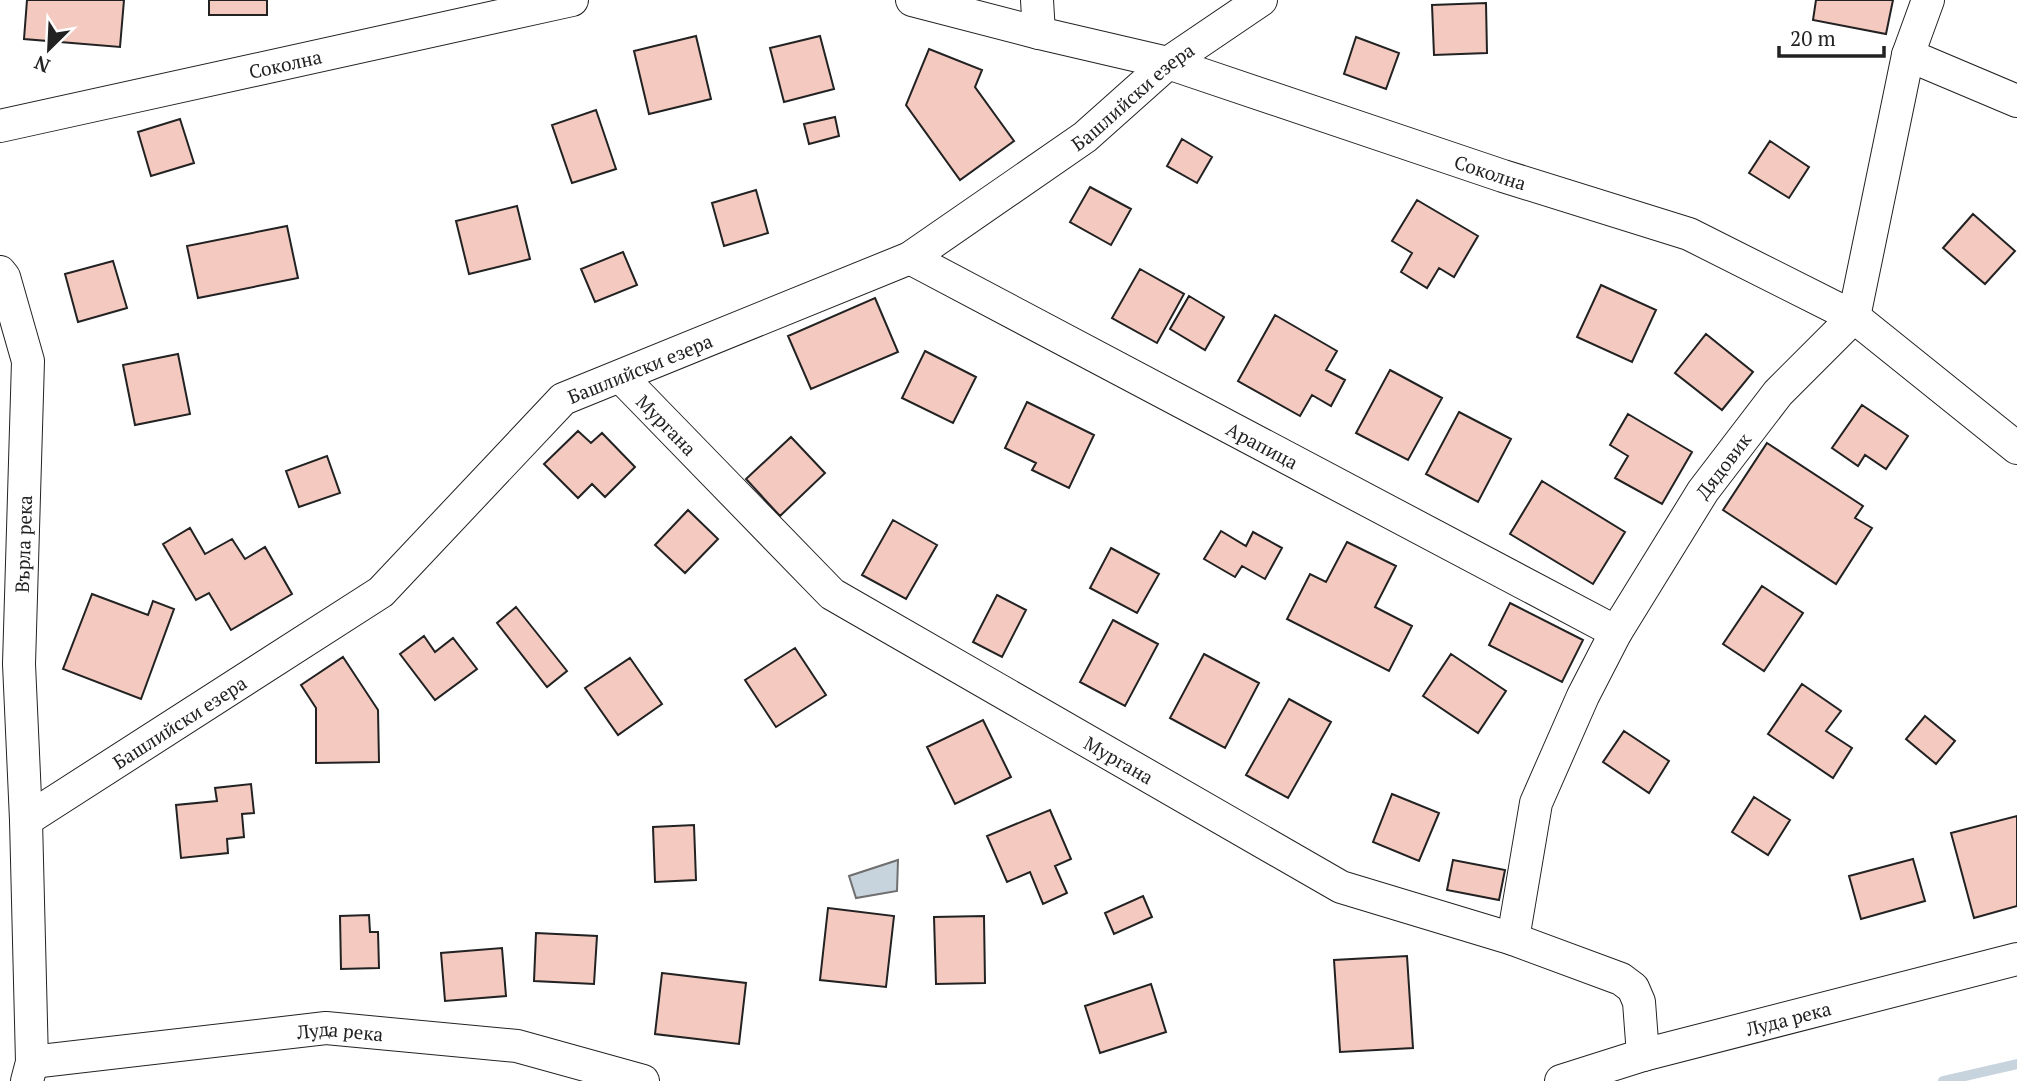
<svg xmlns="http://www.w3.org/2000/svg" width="2017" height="1081" viewBox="0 0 2017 1081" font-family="'PT Serif',serif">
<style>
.water{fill:#c7d3dd;stroke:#6f6f6f;stroke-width:2}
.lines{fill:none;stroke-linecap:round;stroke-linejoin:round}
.stream{stroke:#c7d3dd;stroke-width:10}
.building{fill:#f3c9c0;stroke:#222;stroke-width:2}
.street-casing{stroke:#222;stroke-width:34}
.street{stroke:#fff;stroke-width:32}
.labels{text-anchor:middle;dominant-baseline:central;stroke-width:5;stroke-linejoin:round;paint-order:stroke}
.street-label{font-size:19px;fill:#222;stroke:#fff}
</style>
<rect width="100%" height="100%" fill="#fff"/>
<path class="water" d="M 898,860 L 897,891 L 856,898 L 849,876 Z"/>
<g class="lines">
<path class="stream" d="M 1943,1081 L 2017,1064"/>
</g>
<path class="building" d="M 27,0 L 124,0 L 120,47 L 24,39 Z
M 209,0 L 267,0 L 267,15 L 209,15 Z
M 1816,0 L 1893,0 L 1886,34 L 1813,20 Z
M 1486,3 L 1487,53 L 1434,55 L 1432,5 Z
M 696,36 L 711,99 L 649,114 L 634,51 Z
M 820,36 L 834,89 L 784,102 L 770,48 Z
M 1356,37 L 1399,53 L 1386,89 L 1344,74 Z
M 929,49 L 982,70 L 975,87 L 1014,141 L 960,180 L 906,105 Z
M 596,110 L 616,169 L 572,183 L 552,125 Z
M 835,117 L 839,136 L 809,144 L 804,124 Z
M 180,119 L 194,163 L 151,176 L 138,132 Z
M 1182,139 L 1212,157 L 1197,183 L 1167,166 Z
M 1770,141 L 1809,167 L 1789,198 L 1749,173 Z
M 1090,187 L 1131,209 L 1111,245 L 1070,222 Z
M 756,190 L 768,233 L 724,246 L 712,203 Z
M 1417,200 L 1478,236 L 1454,277 L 1439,268 L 1427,288 L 1401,272 L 1412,253 L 1392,241 Z
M 517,206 L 530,259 L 469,274 L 456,221 Z
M 1973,214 L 2015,251 L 1985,284 L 1943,248 Z
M 287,226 L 298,278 L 198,298 L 187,246 Z
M 623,252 L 637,285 L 595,302 L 581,269 Z
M 113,261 L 127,308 L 78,322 L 65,274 Z
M 1140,269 L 1184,294 L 1157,343 L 1112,318 Z
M 1601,285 L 1656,310 L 1632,362 L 1577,337 Z
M 1189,296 L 1224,317 L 1205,350 L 1170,329 Z
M 875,298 L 898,352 L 811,389 L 788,336 Z
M 1275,315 L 1337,351 L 1326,370 L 1345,380 L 1331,406 L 1312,395 L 1300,416 L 1238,381 Z
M 1706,334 L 1753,372 L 1722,410 L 1675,373 Z
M 925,351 L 976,377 L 953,423 L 902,398 Z
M 178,354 L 190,414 L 135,425 L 123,365 Z
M 1390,370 L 1442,398 L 1408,460 L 1356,433 Z
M 1027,402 L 1094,435 L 1069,488 L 1032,470 L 1036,463 L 1005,448 Z
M 1862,405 L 1908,436 L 1886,469 L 1865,455 L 1858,466 L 1832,448 Z
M 1459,412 L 1511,439 L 1478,502 L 1426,474 Z
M 1628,414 L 1692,452 L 1662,504 L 1615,478 L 1628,456 L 1610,445 Z
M 578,431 L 591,443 L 602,433 L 635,467 L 605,497 L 592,484 L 578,498 L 544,464 Z
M 791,437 L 825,473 L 780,516 L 746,479 Z
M 1767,443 L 1863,506 L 1855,518 L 1872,528 L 1836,584 L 1723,510 Z
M 327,456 L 340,493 L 299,507 L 286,471 Z
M 1542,481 L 1625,532 L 1593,584 L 1510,534 Z
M 688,510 L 718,539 L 685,573 L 655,545 Z
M 893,520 L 937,545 L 906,599 L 862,575 Z
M 190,528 L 205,554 L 232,539 L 245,559 L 265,547 L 292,594 L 231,630 L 209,593 L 196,600 L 163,544 Z
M 1221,531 L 1246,546 L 1253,532 L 1282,548 L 1265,579 L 1242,566 L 1235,577 L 1204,559 Z
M 1347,542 L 1396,566 L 1375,607 L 1412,626 L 1389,671 L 1287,619 L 1310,574 L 1326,582 Z
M 1111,548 L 1159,574 L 1137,613 L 1090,588 Z
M 1762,586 L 1803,613 L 1764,671 L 1723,644 Z
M 92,594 L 148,615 L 153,601 L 174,609 L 141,699 L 63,669 Z
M 997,595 L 1026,610 L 1002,657 L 973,642 Z
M 1510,603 L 1583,640 L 1562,682 L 1489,645 Z
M 516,607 L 567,671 L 547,687 L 497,623 Z
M 1113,620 L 1158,644 L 1125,706 L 1080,682 Z
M 424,636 L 435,652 L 453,638 L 477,669 L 435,700 L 400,654 Z
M 795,648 L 826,695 L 776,727 L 745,680 Z
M 1204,654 L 1259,683 L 1225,748 L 1170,718 Z
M 1451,654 L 1506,691 L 1478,733 L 1423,696 Z
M 343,657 L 378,710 L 379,762 L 316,763 L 316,708 L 301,685 Z
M 630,658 L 662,704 L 618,735 L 585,688 Z
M 1802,684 L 1841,711 L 1826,731 L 1852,748 L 1833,778 L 1768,734 Z
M 1289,699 L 1331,722 L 1288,798 L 1246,775 Z
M 1925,716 L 1955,741 L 1936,764 L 1906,739 Z
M 983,720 L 1011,777 L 955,804 L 927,747 Z
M 1624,731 L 1669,761 L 1649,793 L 1603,762 Z
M 251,784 L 254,813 L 242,814 L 244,837 L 227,839 L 228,853 L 181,858 L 176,805 L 217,801 L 215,788 Z
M 1392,794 L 1439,813 L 1419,861 L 1373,842 Z
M 1754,797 L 1790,820 L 1768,855 L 1732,832 Z
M 1050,810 L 1071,859 L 1055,866 L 1067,893 L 1043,904 L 1030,872 L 1007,882 L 987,836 Z
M 2017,816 L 2017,906 L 1974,918 L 1951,833 Z
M 694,825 L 696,880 L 655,882 L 653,827 Z
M 1913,859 L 1925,901 L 1861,919 L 1849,876 Z
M 1453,860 L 1505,870 L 1499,900 L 1447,890 Z
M 1143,896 L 1152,917 L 1114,934 L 1105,913 Z
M 828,908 L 894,916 L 886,987 L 820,980 Z
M 369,915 L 370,932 L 378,932 L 379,968 L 341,969 L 340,916 Z
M 984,916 L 985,983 L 936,984 L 934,917 Z
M 536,933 L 597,936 L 594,984 L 534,981 Z
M 502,948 L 506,996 L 445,1001 L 441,953 Z
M 1407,956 L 1413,1048 L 1340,1052 L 1334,960 Z
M 662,973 L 746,983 L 739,1044 L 655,1034 Z
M 1151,984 L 1166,1032 L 1100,1053 L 1085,1006 Z"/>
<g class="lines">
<g class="street-casing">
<g id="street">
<path id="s1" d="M 912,0 L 1039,33 L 1168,63 L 1503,176 L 1689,234 L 1854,317 L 2017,448"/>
<path d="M 1037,0 L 1039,33"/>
<path d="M 1908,55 L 2017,101"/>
<path id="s2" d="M 0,126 L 572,0"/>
<path id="s3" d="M 910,258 L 1616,632"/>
<path d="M 0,272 L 4,277 L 28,361 L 19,664 L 26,820 L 32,1062 L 27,1081"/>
<path id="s4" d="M 621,377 L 832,594 L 1341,887 L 1513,939 L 1621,979 L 1633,988 L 1639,1002 L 1643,1055"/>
<path id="s5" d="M 26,820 L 381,592 L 563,399 L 910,258 L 1085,137 L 1168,63 L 1261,0"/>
<path id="s6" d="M 1513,939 L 1536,803 L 1583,696 L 1616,632 L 1703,491 L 1778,393 L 1854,317 L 1908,55 L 1928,0"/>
<path id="s7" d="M 32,1062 L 326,1028 L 517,1046 L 643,1081"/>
<path id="s8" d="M 1561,1081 L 1643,1055 L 2017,959"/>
</g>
</g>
<use href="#street" class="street"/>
</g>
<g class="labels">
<g class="street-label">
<text stroke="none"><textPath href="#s2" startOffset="292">Соколна</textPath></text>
<text stroke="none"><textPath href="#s5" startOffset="1337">Башлийски езера</textPath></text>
<text stroke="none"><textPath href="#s1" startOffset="604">Соколна</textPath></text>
<text stroke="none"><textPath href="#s5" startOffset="770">Башлийски езера</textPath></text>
<text stroke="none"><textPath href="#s4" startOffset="66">Мургана</textPath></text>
<text stroke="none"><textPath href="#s3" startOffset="399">Арапица</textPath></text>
<text stroke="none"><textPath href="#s6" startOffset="525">Дядовик</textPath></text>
<text transform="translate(23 544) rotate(-88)">Върла река</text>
<text stroke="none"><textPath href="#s5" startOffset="182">Башлийски езера</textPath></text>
<text stroke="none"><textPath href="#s4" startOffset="634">Мургана</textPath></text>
<text stroke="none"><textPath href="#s8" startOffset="236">Луда река</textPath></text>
<text stroke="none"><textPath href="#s7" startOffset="310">Луда река</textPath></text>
</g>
</g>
<g transform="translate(49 49) rotate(204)" stroke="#ffffff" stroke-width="5" paint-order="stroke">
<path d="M0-5L12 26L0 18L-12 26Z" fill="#222222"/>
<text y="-10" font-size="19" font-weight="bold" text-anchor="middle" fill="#222222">N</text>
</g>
<path d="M1779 46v10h105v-10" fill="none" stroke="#222222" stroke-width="3.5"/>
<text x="1790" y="46" font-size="21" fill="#222222" stroke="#ffffff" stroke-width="5" paint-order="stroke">20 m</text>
</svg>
